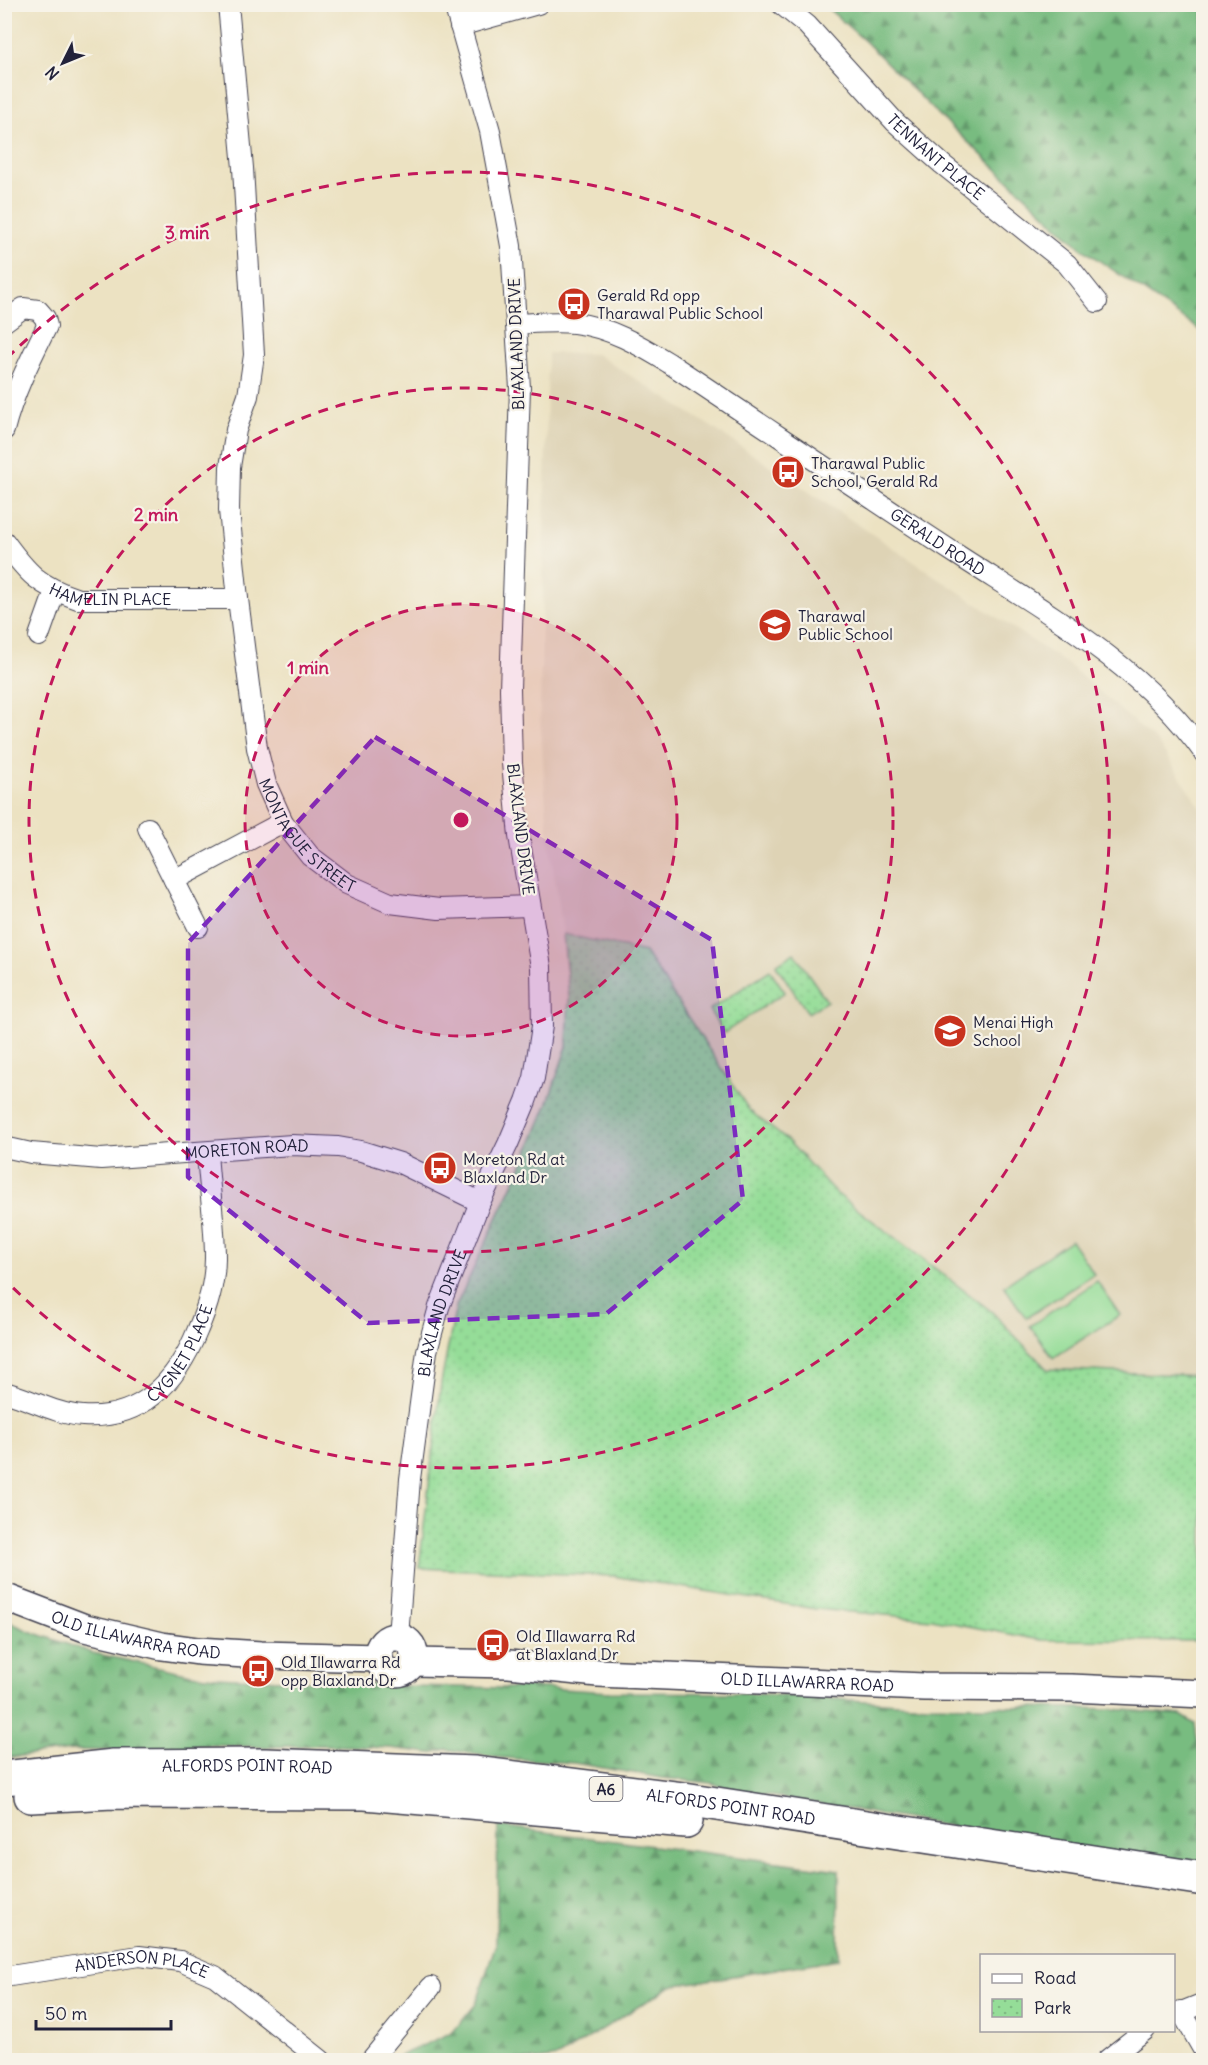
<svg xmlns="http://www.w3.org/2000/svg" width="1208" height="2065" viewBox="0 0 1208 2065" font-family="Delius,sans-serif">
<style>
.built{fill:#ded3b5}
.grass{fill:#95dd98;stroke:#5c806a;stroke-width:1.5}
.forest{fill:url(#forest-firs);stroke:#4d6f5e;stroke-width:1.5}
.park{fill:url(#park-dots);stroke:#5c806a;stroke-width:1.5}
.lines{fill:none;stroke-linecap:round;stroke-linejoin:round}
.street-casing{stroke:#403f4f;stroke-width:22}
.secondary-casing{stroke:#403f4f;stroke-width:30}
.highway-casing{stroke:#403f4f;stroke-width:36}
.street{stroke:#fff;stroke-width:20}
.secondary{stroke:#fff;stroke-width:27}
.highway{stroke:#fff;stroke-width:33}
.marked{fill:#7b2cbf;fill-opacity:0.2;stroke:#7b2cbf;stroke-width:4.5;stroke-dasharray:12 8;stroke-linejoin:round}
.ring{fill:none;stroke:#c2185b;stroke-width:3;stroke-dasharray:10 8}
.labels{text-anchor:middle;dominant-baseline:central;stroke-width:4.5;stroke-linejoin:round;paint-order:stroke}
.shield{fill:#f7f3e8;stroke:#62616f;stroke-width:1.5}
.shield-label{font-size:15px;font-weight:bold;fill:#22223b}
.street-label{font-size:16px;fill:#22223b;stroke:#f7f3e8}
.poi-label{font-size:16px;fill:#22223b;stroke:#f7f3e8;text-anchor:start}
.centre{fill:#c2185b;stroke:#f7f3e8;stroke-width:3}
.ring-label{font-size:18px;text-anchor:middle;font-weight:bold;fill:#c2185b;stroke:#f7f3e8;stroke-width:4.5;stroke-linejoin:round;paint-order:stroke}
</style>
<defs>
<pattern id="forest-firs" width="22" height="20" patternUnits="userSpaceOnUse" patternTransform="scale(1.5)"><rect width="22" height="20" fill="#78bc80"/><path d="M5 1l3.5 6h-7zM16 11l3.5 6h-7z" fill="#62986a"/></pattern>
<pattern id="park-dots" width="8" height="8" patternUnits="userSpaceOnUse" patternTransform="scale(1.5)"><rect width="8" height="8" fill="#95dd98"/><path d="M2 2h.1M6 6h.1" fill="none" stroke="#80bd84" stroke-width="1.8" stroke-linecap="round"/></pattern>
</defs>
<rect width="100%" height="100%" fill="#f7f3e8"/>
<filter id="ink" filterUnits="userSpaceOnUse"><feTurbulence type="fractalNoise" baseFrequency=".0167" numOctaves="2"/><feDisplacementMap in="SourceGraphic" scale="12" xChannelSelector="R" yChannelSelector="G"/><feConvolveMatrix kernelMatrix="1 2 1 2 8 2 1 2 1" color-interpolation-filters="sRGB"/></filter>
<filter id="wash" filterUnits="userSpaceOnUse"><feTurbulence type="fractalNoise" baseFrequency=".008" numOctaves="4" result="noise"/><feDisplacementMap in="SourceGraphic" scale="24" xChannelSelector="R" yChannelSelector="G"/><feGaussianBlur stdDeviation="1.35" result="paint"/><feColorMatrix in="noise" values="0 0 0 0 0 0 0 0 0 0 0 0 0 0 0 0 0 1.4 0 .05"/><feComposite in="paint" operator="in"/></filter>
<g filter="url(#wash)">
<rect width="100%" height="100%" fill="#ece2c2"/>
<path class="built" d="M 548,353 L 596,354 L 710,426 L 1070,666 L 1157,742 L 1203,811 L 1203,1376 L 1047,1369 L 991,1311 L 836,1193 L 788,1141 L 749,1110 L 645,953 L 563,934 L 547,826 L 540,713 Z"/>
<path class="grass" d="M 1071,1240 L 1094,1274 L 1026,1318 L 1004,1286 Z
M 1097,1281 L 1120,1315 L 1053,1358 L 1030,1326 Z"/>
<path class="forest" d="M 824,5 L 1203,5 L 1203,332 L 1081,248 L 937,113 L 866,42 Z
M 5,1620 L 29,1631 L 93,1653 L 191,1674 L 215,1677 L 411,1686 L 508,1688 L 530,1687 L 610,1692 L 742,1693 L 928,1705 L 1114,1709 L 1181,1715 L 1195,1724 L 1202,1773 L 1201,1796 L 1203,1869 L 736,1790 L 711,1783 L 663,1778 L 574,1763 L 491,1757 L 447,1749 L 431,1753 L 391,1748 L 323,1745 L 263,1747 L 210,1745 L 193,1746 L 183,1749 L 148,1749 L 128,1751 L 71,1750 L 5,1758 Z
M 498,1826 L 839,1870 L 838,1959 L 671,1986 L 558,2057 L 537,2060 L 396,2060 L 399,2056 L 453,2032 L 476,2004 L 496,1944 Z"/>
<path class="park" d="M 563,934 L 645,952 L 749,1110 L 788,1141 L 836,1193 L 991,1311 L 1047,1369 L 1203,1376 L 1203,1641 L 1040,1640 L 932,1619 L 816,1609 L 613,1576 L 419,1568 L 441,1383 L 456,1306 L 527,1154 L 547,1105 L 567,1046 L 569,997 Z
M 794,953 L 827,1001 L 808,1013 L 776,965 Z
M 770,970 L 785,992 L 724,1033 L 709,1010 Z"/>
</g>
<g filter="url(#ink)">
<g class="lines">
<g class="street-casing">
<g id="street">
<path id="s1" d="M 228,4 L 243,168 L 254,355 L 248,396 L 236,430 L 230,467 L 229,510 L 238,599 L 257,748 L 266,784 L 283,822 L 310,856 L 347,884 L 390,903 L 439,909 L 530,906"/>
<path id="s2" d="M 781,4 L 807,25 L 895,122 L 942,164 L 1067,264 L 1097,302"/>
<path d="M 460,26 L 538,4"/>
<path d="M 4,322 L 23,308 L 38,310 L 45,318 L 47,326 C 30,360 13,394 4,430"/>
<path id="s3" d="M 517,324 C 535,323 555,321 574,323 C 609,327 640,345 669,363 C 764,426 858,490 953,552 C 1042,610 1141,664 1204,753"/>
<path id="s4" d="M 4,541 C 28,574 39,586 78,599 L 238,599"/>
<path d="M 39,636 L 55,591"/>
<path d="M 148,828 L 174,880"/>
<path d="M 198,927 L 174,880 L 283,822"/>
<path id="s5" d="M 4,1147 L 31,1153 L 101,1159 L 292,1145 L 338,1147 L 361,1151 L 400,1163 L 480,1202"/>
<path id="s6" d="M 4,1392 C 31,1399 55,1414 83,1416 C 144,1420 178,1379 198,1329 C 208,1306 215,1282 215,1258 C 215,1223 209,1187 207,1152"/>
<path id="s7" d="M 398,1637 L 410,1479 L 427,1351 L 439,1307 L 480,1202 L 508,1144 L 526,1101 L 534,1078 L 542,1026 L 541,967 L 519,836 L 512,763 L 510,689 L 520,388 L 511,246 L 490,131 L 454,4"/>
<path id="s8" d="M 4,1977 L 139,1956 L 180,1961 L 215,1976 L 321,2060"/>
<path d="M 1181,2011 L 1204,2051"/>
<path d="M 1174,2015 L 1204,2003"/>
<path d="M 371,2060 L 431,1987"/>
<path d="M 1107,2060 L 1145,2030"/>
</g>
</g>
<g class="secondary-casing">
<g id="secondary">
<path id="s9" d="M 4,1597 L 85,1628 L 162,1646 L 198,1651 L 261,1655 L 379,1658"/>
<circle cx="396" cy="1655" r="18"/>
<path id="s10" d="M 414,1662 L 509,1664 L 598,1673 L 924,1687 L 1071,1688 L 1204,1694"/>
</g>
</g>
<g class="highway-casing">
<g id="highway">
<path id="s11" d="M 4,1778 L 114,1766 L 265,1765 L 475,1773 L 684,1799 L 1204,1879"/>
<path d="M 31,1796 L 113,1792 L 365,1793 L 686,1821"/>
</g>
</g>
<use href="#street" class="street"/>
<use href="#secondary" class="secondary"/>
<use href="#highway" class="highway"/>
</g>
</g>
<path class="marked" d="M 375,737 L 712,940 L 743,1200 L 606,1314 L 368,1323 L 188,1177 L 188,943 Z"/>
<circle cx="461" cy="820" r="216" fill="#c2185b" fill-opacity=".12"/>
<g class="ring">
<circle cx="461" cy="820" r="216"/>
<circle cx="461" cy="820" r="432"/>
<path d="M7 358A648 648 0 1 1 7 1282"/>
</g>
<defs>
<g id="bus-disc" transform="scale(1.725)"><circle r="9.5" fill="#c8321e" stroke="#f7f3e8"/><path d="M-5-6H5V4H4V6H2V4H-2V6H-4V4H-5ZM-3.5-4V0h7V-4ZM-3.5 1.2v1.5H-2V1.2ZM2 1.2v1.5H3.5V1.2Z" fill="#fff"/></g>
<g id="school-disc" transform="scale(1.725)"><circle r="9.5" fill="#c8321e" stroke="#f7f3e8"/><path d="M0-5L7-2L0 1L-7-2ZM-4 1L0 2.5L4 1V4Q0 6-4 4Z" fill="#fff"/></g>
</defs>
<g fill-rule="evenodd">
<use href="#bus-disc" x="574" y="304"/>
<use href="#bus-disc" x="788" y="472"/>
<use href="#school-disc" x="775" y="625"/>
<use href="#school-disc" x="950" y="1031"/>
<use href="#bus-disc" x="440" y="1168"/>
<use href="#bus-disc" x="493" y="1645"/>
<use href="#bus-disc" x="258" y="1671"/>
</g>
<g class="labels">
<rect class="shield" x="589.5" y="1777" width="33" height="24" rx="4.5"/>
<g class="shield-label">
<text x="606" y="1789">A6</text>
</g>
<g class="street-label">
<text stroke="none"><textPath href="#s2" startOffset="218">TENNANT PLACE</textPath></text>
<text transform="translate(516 344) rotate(-92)">BLAXLAND DRIVE</text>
<text stroke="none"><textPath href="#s3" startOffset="484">GERALD ROAD</textPath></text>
<text stroke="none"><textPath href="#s4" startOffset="128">HAMELIN PLACE</textPath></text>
<text transform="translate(521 829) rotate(83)">BLAXLAND DRIVE</text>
<text stroke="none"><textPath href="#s1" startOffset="854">MONTAGUE STREET</textPath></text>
<text stroke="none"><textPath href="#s5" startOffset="244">MORETON ROAD</textPath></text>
<text stroke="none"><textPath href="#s7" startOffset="328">BLAXLAND DRIVE</textPath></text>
<text stroke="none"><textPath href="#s6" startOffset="208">CYGNET PLACE</textPath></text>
<text stroke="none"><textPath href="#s9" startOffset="138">OLD ILLAWARRA ROAD</textPath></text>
<text stroke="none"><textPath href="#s10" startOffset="394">OLD ILLAWARRA ROAD</textPath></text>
<text stroke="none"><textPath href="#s11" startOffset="244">ALFORDS POINT ROAD</textPath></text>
<text stroke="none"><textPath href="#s11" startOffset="730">ALFORDS POINT ROAD</textPath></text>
<text stroke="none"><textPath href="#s8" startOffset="140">ANDERSON PLACE</textPath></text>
</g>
<g class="poi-label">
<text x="597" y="295">Gerald Rd opp<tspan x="597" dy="18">Tharawal Public School</tspan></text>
<text x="811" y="463">Tharawal Public<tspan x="811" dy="18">School, Gerald Rd</tspan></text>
<text x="798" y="616">Tharawal<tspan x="798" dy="18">Public School</tspan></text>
<text x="973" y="1022">Menai High<tspan x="973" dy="18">School</tspan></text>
<text x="463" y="1159">Moreton Rd at<tspan x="463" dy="18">Blaxland Dr</tspan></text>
<text x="516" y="1636">Old Illawarra Rd<tspan x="516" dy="18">at Blaxland Dr</tspan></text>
<text x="281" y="1662">Old Illawarra Rd<tspan x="281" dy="18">opp Blaxland Dr</tspan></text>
</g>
</g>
<circle cx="461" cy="820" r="9" class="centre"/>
<g class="ring-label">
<text x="187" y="239">3 min</text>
<text x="156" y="521">2 min</text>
<text x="308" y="674">1 min</text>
</g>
<rect width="1208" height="2065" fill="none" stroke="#f7f3e8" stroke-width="24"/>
<rect x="980" y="1954" width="195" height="78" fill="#f7f3e8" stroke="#a29fa3" stroke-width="1.5"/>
<rect x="992" y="1974" width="30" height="9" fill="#ffffff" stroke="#a29fa3" stroke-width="1.5"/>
<text x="1034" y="1984" font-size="18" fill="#22223b">Road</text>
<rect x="992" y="1999" width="30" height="18" fill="url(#park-dots)" stroke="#a29fa3" stroke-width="1.5"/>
<text x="1034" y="2014" font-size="18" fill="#22223b">Park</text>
<g transform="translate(63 63) rotate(227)" stroke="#f7f3e8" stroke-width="4.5" paint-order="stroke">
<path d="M0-4.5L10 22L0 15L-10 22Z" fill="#22223b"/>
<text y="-9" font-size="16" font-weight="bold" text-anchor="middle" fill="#22223b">N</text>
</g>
<path d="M36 2020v9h135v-9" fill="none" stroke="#22223b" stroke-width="3"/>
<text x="45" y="2020" font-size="18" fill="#22223b" stroke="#f7f3e8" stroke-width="4.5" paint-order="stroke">50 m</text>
</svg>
